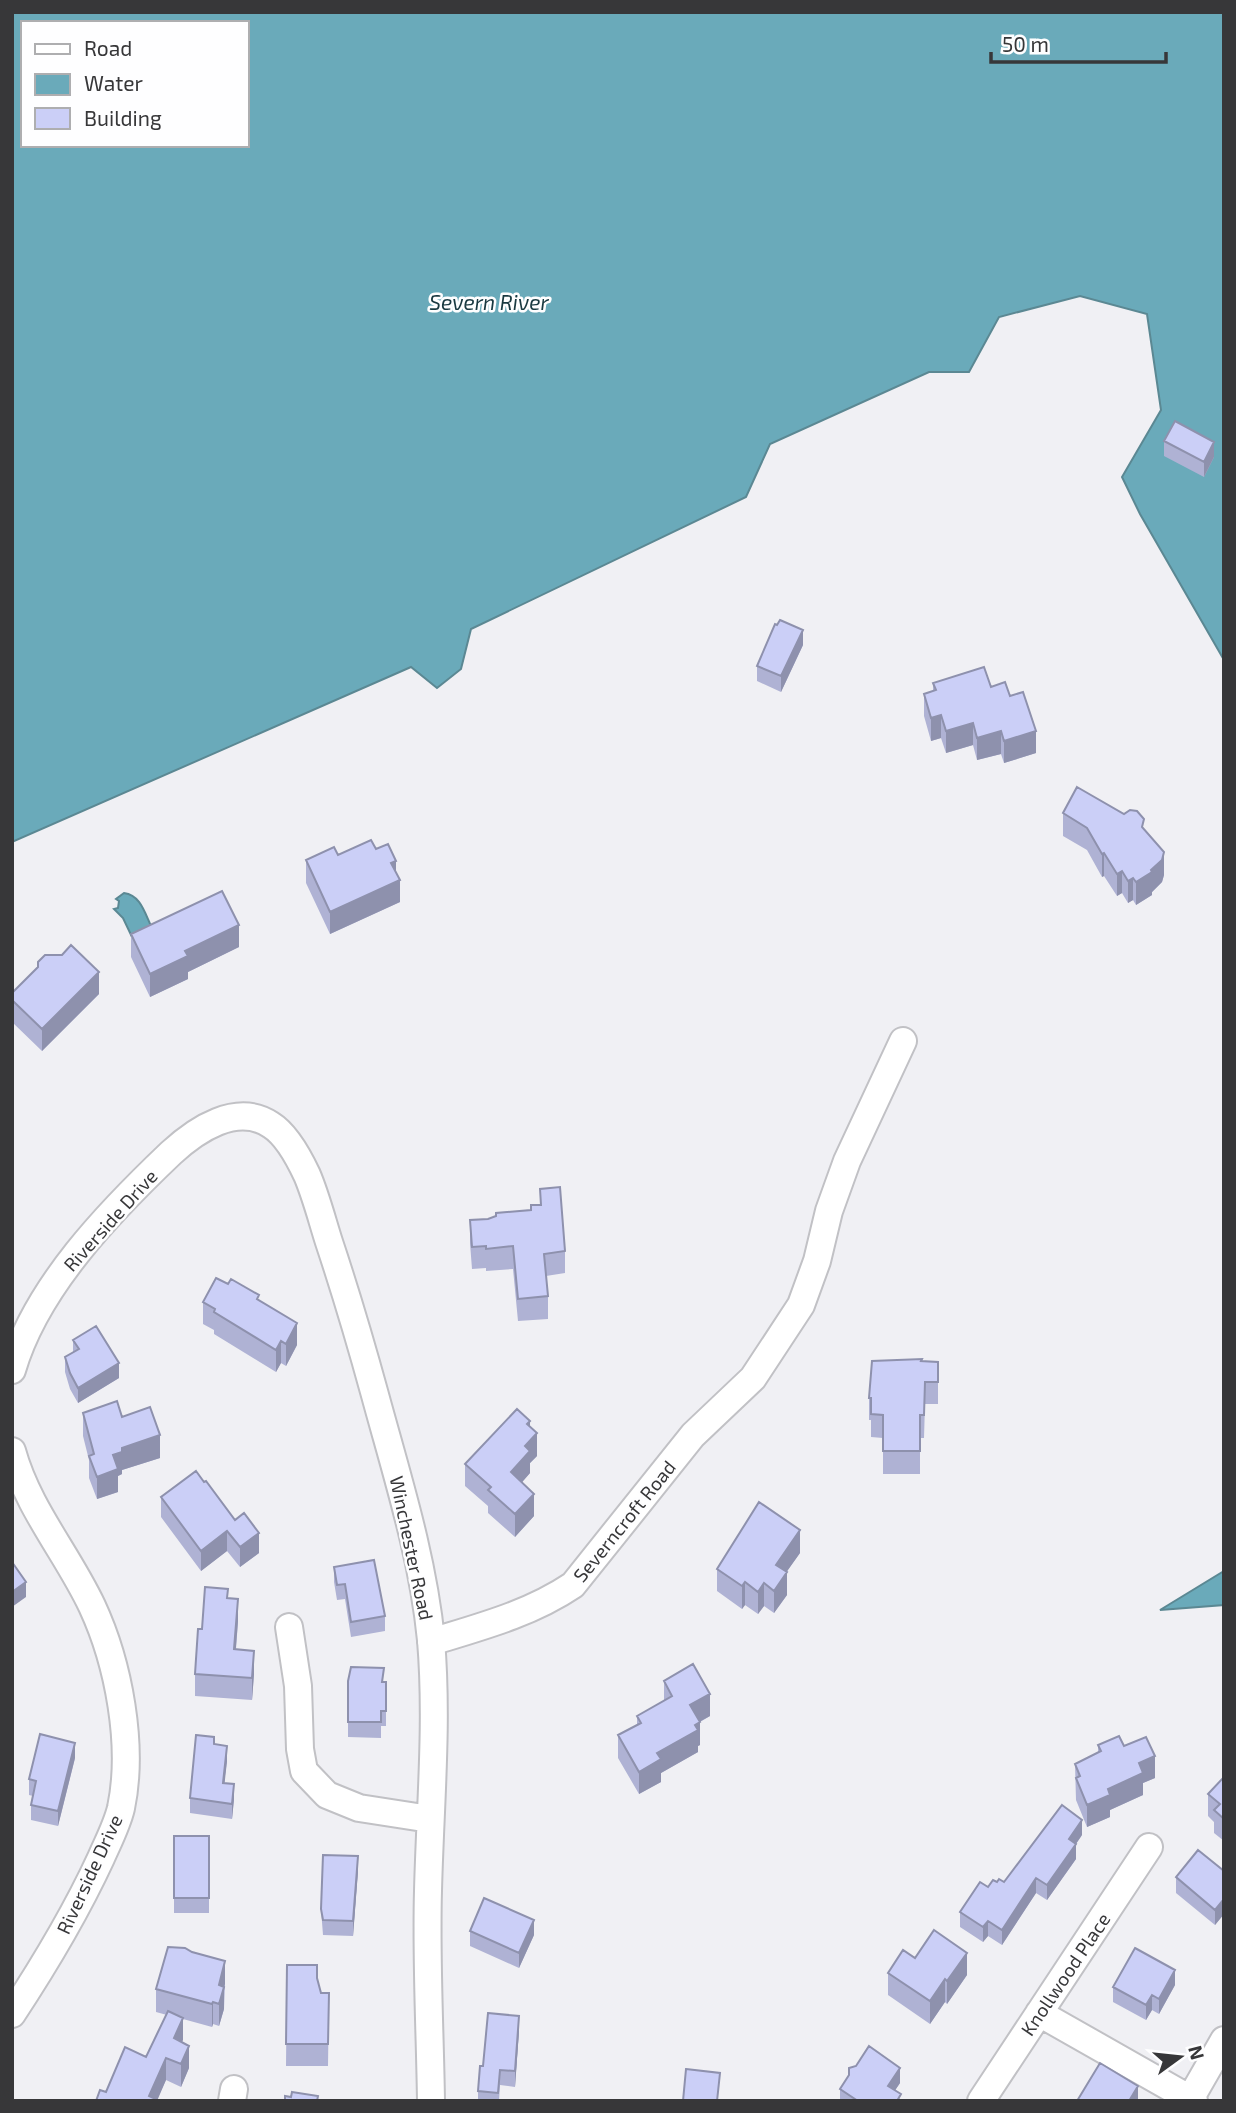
<svg xmlns="http://www.w3.org/2000/svg" width="1236" height="2113" viewBox="0 0 1236 2113" font-family="'Exo 2',sans-serif">
<style>
.water{fill:#6aaaba;stroke:#5b8893;stroke-width:2;fill-rule:evenodd}
.lines{fill:none;stroke-linecap:round;stroke-linejoin:round}
.minor-casing{stroke:#c1c1c5;stroke-width:30}
.minor{stroke:#fff;stroke-width:26}
.wall{fill:#afb2d4}
.shaded-wall{fill:#8e91ad}
.building{fill:#cbcff7;stroke:#8e91ad;stroke-width:2}
.labels{text-anchor:middle;dominant-baseline:central;stroke-width:5;stroke-linejoin:round;paint-order:stroke}
.street-label{font-size:19px;fill:#373739;stroke:#fefeff}
.water-label{font-size:21px;font-style:italic;fill:#193941;stroke:#fefeff}
</style>
<rect width="100%" height="100%" fill="#f0f0f4"/>
<path class="water" d="M 12,12 L 1224,12 L 1224,660 L 1140,514 L 1122,477 L 1161,410 L 1147,314 L 1080,296 L 999,317 L 969,372 L 929,372 L 770,444 L 746,497 L 471,629 L 461,669 L 437,688 L 411,667 L 12,842 ZM 23,23 L 247,23 L 247,145 L 23,145 Z
M 124,893 C 141,895 145,914 152,928 L 133,939 L 123,918 L 114,909 L 118,908 L 119,901 L 116,899 Z
M 1224,1571 L 1224,1605 L 1160,1610 Z"/>
<g class="lines">
<g class="minor-casing">
<path id="minor" d="M 12,1370 C 36,1287 110,1211 171,1153 C 196,1130 237,1102 271,1125 C 287,1135 299,1158 307,1175 C 316,1196 322,1220 329,1242 C 346,1293 361,1344 375,1395 C 397,1476 423,1557 431,1640 C 438,1723 430,1808 428,1891 C 426,1961 430,2031 431,2101
M 12,1451 C 28,1509 67,1553 92,1606 C 119,1664 134,1746 121,1808 C 117,1825 108,1842 101,1858 C 76,1912 45,1964 12,2014
M 289,1627 L 298,1686 L 300,1749 L 304,1771 L 327,1795 L 359,1808 L 430,1819
M 431,1642 C 480,1627 530,1614 573,1585 L 693,1435 L 753,1378 L 801,1305 L 817,1261 L 829,1211 L 847,1161 L 903,1041
M 1039,2013 L 1194,2101
M 232,2101 L 234,2089
M 981,2101 L 1149,1847
M 1189,2101 L 1224,2040"/>
</g>
<use href="#minor" class="minor"/>
</g>
<path class="wall" d="M 1164,441 L 1214,457 L 1204,477 L 1164,456 Z
M 777,625 L 803,645 L 781,692 L 757,681 L 757,666 Z
M 933,683 L 991,687 L 1010,696 L 1036,753 L 1004,763 L 1001,754 L 977,760 L 973,745 L 946,753 L 941,738 L 931,741 L 924,716 L 924,694 L 933,691 Z
M 1063,813 L 1144,829 L 1164,875 L 1162,882 L 1152,892 L 1152,895 L 1136,905 L 1133,900 L 1128,903 L 1122,893 L 1117,896 L 1104,876 L 1102,877 L 1087,850 L 1063,836 Z
M 376,849 L 396,873 L 400,902 L 330,934 L 306,883 L 306,860 Z
M 131,934 L 239,947 L 188,972 L 188,979 L 150,997 L 131,957 Z
M 62,955 L 99,994 L 42,1051 L 12,1022 L 12,993 Z
M 540,1189 L 565,1251 L 565,1273 L 546,1276 L 548,1296 L 548,1319 L 518,1321 L 513,1269 L 486,1271 L 486,1268 L 472,1269 L 470,1243 L 470,1220 L 488,1219 L 531,1210 L 540,1205 Z
M 259,1300 L 297,1345 L 286,1366 L 281,1363 L 276,1372 L 214,1334 L 214,1330 L 203,1324 L 203,1302 Z
M 73,1340 L 119,1378 L 78,1403 L 70,1389 L 65,1372 L 65,1357 L 73,1353 Z
M 921,1361 L 938,1362 L 938,1404 L 925,1404 L 924,1438 L 920,1438 L 920,1474 L 883,1474 L 883,1438 L 871,1437 L 871,1420 L 869,1420 L 869,1398 Z
M 83,1413 L 122,1417 L 160,1458 L 122,1470 L 122,1474 L 118,1476 L 118,1492 L 97,1499 L 89,1478 L 89,1460 L 83,1436 Z
M 530,1427 L 537,1456 L 530,1463 L 530,1473 L 522,1482 L 534,1516 L 515,1537 L 488,1513 L 488,1506 L 465,1486 L 465,1464 Z
M 196,1471 L 259,1553 L 240,1567 L 227,1551 L 201,1571 L 161,1517 L 161,1497 Z
M 800,1553 L 786,1572 L 787,1595 L 774,1613 L 764,1606 L 758,1614 L 745,1605 L 742,1609 L 717,1591 L 717,1569 Z
M 334,1567 L 385,1616 L 385,1631 L 351,1637 L 345,1599 L 337,1600 L 334,1582 Z
M 228,1598 L 238,1621 L 236,1649 L 254,1674 L 252,1700 L 195,1696 L 195,1674 L 202,1629 Z
M 348,1681 L 386,1682 L 386,1726 L 381,1726 L 381,1738 L 348,1737 Z
M 664,1681 L 710,1716 L 700,1722 L 700,1745 L 698,1746 L 698,1752 L 661,1773 L 661,1782 L 639,1794 L 618,1758 L 618,1735 L 637,1725 L 637,1716 L 664,1701 Z
M 214,1744 L 227,1761 L 224,1783 L 234,1799 L 232,1819 L 190,1813 L 190,1798 Z
M 1098,1745 L 1124,1746 L 1155,1778 L 1143,1783 L 1143,1795 L 1110,1810 L 1110,1817 L 1087,1827 L 1076,1800 L 1075,1764 L 1098,1753 Z
M 75,1758 L 58,1826 L 31,1820 L 31,1805 L 33,1796 L 29,1795 L 29,1779 Z
M 1224,1777 L 1224,1841 L 1214,1833 L 1214,1822 L 1208,1816 L 1208,1794 Z
M 1082,1835 L 1076,1844 L 1076,1859 L 1047,1900 L 1036,1893 L 1002,1945 L 988,1936 L 983,1942 L 960,1927 L 960,1912 L 988,1887 L 1004,1882 Z
M 174,1836 L 209,1836 L 209,1913 L 174,1913 Z
M 358,1871 L 353,1936 L 323,1935 L 321,1909 Z
M 1224,1871 L 1224,1914 L 1215,1925 L 1176,1893 L 1176,1877 Z
M 470,1931 L 534,1935 L 519,1968 L 470,1946 Z
M 915,1958 L 967,1975 L 947,2004 L 945,2002 L 930,2024 L 888,1995 L 888,1973 Z
M 287,1965 L 317,1978 L 321,1993 L 329,1993 L 328,2066 L 286,2066 Z
M 225,1984 L 224,2009 L 219,2026 L 213,2024 L 212,2027 L 183,2019 L 182,2042 L 189,2068 L 181,2087 L 166,2080 L 157,2099 L 106,2092 L 146,2057 L 167,2015 L 156,2012 L 156,1989 Z
M 1175,1985 L 1159,2014 L 1152,2010 L 1146,2020 L 1113,2002 L 1113,1987 Z
M 519,2031 L 515,2087 L 500,2085 L 499,2101 L 478,2101 L 478,2091 L 483,2066 Z
M 849,2068 L 900,2083 L 895,2090 L 901,2101 L 840,2101 L 840,2089 L 849,2076 Z"/>
<path class="shaded-wall" d="M 1214,442 L 1214,457 L 1204,477 L 1204,462 Z
M 803,630 L 803,645 L 781,692 L 781,676 Z
M 941,715 L 941,738 L 931,741 L 931,718 Z
M 973,723 L 973,745 L 946,753 L 946,731 Z
M 1001,731 L 1001,754 L 977,760 L 977,738 Z
M 1036,731 L 1036,753 L 1004,763 L 1004,741 Z
M 1164,852 L 1164,875 L 1162,882 L 1152,892 L 1152,895 L 1136,905 L 1136,882 L 1151,870 Z
M 1104,853 L 1104,876 L 1102,877 L 1102,854 Z
M 396,861 L 396,881 L 400,880 L 400,902 L 330,934 L 330,912 L 391,863 Z
M 1122,871 L 1122,893 L 1117,896 L 1117,874 Z
M 1133,878 L 1133,900 L 1128,903 L 1128,881 Z
M 239,925 L 239,947 L 188,972 L 188,979 L 150,997 L 150,974 L 185,951 Z
M 99,972 L 99,994 L 42,1051 L 42,1029 Z
M 297,1323 L 297,1345 L 286,1366 L 286,1344 Z
M 281,1341 L 281,1363 L 276,1372 L 276,1350 Z
M 119,1363 L 119,1378 L 78,1403 L 78,1388 Z
M 530,1421 L 530,1440 L 537,1433 L 537,1456 L 530,1463 L 530,1473 L 511,1495 L 511,1472 L 527,1424 Z
M 160,1435 L 160,1458 L 122,1470 L 122,1474 L 118,1476 L 118,1492 L 97,1499 L 97,1477 L 113,1455 L 122,1448 Z
M 534,1494 L 534,1516 L 515,1537 L 515,1514 Z
M 800,1530 L 800,1553 L 776,1587 L 776,1565 Z
M 227,1531 L 227,1551 L 201,1571 L 201,1551 Z
M 259,1533 L 259,1553 L 240,1567 L 240,1547 Z
M 787,1572 L 787,1595 L 774,1613 L 774,1591 Z
M 26,1582 L 26,1597 L 12,1607 L 12,1592 Z
M 745,1582 L 745,1605 L 742,1609 L 742,1586 Z
M 764,1583 L 764,1606 L 758,1614 L 758,1592 Z
M 238,1599 L 238,1621 L 234,1671 L 234,1649 Z
M 254,1651 L 254,1674 L 252,1700 L 252,1678 Z
M 710,1694 L 710,1716 L 690,1727 L 690,1705 Z
M 700,1722 L 700,1745 L 698,1746 L 698,1752 L 661,1773 L 661,1782 L 639,1794 L 639,1772 L 657,1753 Z
M 75,1743 L 75,1758 L 58,1826 L 58,1811 Z
M 227,1746 L 227,1761 L 223,1798 L 223,1783 Z
M 1155,1756 L 1155,1778 L 1143,1783 L 1143,1795 L 1110,1810 L 1110,1817 L 1087,1827 L 1087,1805 L 1139,1763 Z
M 234,1784 L 234,1799 L 232,1819 L 232,1804 Z
M 1082,1820 L 1082,1835 L 1069,1854 L 1069,1839 Z
M 1076,1844 L 1076,1859 L 1047,1900 L 1047,1885 Z
M 358,1856 L 358,1871 L 353,1936 L 353,1921 Z
M 1036,1878 L 1036,1893 L 1002,1945 L 1002,1930 Z
M 1224,1899 L 1224,1914 L 1215,1925 L 1215,1910 Z
M 534,1920 L 534,1935 L 519,1968 L 519,1953 Z
M 988,1921 L 988,1936 L 983,1942 L 983,1927 Z
M 967,1953 L 967,1975 L 947,2004 L 947,1981 Z
M 225,1961 L 225,1984 L 221,1997 L 224,1987 L 224,2009 L 219,2026 L 219,1985 Z
M 1175,1970 L 1175,1985 L 1159,2014 L 1159,1999 Z
M 945,1979 L 945,2002 L 930,2024 L 930,2001 Z
M 1152,1995 L 1152,2010 L 1146,2020 L 1146,2005 Z
M 213,2002 L 213,2024 L 212,2027 L 212,2004 Z
M 519,2016 L 519,2031 L 515,2087 L 515,2071 Z
M 183,2018 L 183,2040 L 174,2061 L 174,2038 Z
M 189,2046 L 189,2068 L 181,2087 L 181,2064 Z
M 166,2058 L 166,2080 L 157,2101 L 149,2096 Z
M 900,2068 L 900,2083 L 888,2101 L 888,2086 Z
M 1138,2086 L 1138,2101 L 1129,2101 Z"/>
<path class="building" d="M 1175,421 L 1214,442 L 1204,462 L 1164,441 Z
M 780,620 L 803,630 L 781,676 L 757,666 L 775,624 L 777,625 Z
M 984,667 L 991,687 L 1005,682 L 1010,696 L 1023,692 L 1036,731 L 1004,741 L 1001,731 L 977,738 L 973,723 L 946,731 L 941,715 L 931,718 L 924,694 L 936,690 L 933,683 Z
M 1077,787 L 1124,814 L 1130,810 L 1137,811 L 1144,819 L 1142,827 L 1164,852 L 1162,860 L 1151,870 L 1152,872 L 1136,882 L 1133,878 L 1128,881 L 1122,871 L 1117,874 L 1104,853 L 1102,854 L 1087,828 L 1063,813 Z
M 371,840 L 376,849 L 388,844 L 396,861 L 391,863 L 400,880 L 330,912 L 306,860 L 334,847 L 338,855 Z
M 222,891 L 239,925 L 185,951 L 188,956 L 150,974 L 131,934 Z
M 71,945 L 99,972 L 42,1029 L 12,1000 L 12,993 L 38,967 L 38,962 L 45,955 L 62,955 Z
M 560,1187 L 565,1251 L 544,1254 L 548,1296 L 518,1299 L 513,1246 L 486,1249 L 486,1246 L 472,1247 L 470,1220 L 488,1219 L 496,1216 L 496,1213 L 531,1210 L 531,1205 L 541,1205 L 540,1189 Z
M 216,1278 L 228,1284 L 231,1279 L 259,1295 L 257,1299 L 297,1323 L 286,1344 L 281,1341 L 276,1350 L 214,1312 L 215,1309 L 203,1302 Z
M 96,1326 L 119,1363 L 78,1388 L 70,1373 L 65,1357 L 79,1349 L 73,1340 Z
M 922,1359 L 921,1361 L 938,1362 L 938,1382 L 925,1382 L 924,1415 L 920,1415 L 920,1451 L 883,1451 L 883,1415 L 871,1414 L 871,1398 L 869,1398 L 872,1361 Z
M 117,1401 L 122,1417 L 150,1407 L 160,1435 L 122,1448 L 122,1452 L 113,1455 L 118,1469 L 97,1477 L 89,1456 L 94,1454 L 83,1413 Z
M 517,1409 L 530,1421 L 527,1424 L 537,1433 L 525,1446 L 530,1451 L 511,1472 L 534,1494 L 515,1514 L 488,1490 L 491,1487 L 465,1464 Z
M 196,1471 L 204,1482 L 206,1481 L 235,1520 L 244,1513 L 259,1533 L 240,1547 L 227,1531 L 201,1551 L 161,1497 Z
M 759,1502 L 800,1530 L 776,1565 L 787,1572 L 774,1591 L 764,1583 L 758,1592 L 745,1582 L 742,1586 L 717,1569 Z
M 374,1560 L 385,1616 L 351,1622 L 345,1584 L 337,1585 L 334,1567 Z
M 12,1562 L 26,1582 L 12,1592 Z
M 205,1587 L 228,1589 L 227,1598 L 238,1599 L 234,1649 L 254,1651 L 252,1678 L 195,1674 L 198,1629 L 202,1629 Z
M 693,1664 L 710,1694 L 690,1705 L 700,1722 L 695,1725 L 698,1730 L 657,1753 L 661,1759 L 639,1772 L 618,1735 L 641,1723 L 637,1716 L 672,1696 L 664,1681 Z
M 351,1667 L 384,1668 L 382,1682 L 386,1682 L 386,1711 L 381,1711 L 381,1722 L 348,1722 L 348,1681 Z
M 40,1734 L 75,1743 L 58,1811 L 31,1805 L 36,1781 L 29,1779 Z
M 196,1735 L 214,1737 L 214,1744 L 227,1746 L 223,1783 L 234,1784 L 232,1804 L 190,1798 Z
M 1119,1736 L 1124,1746 L 1146,1737 L 1155,1756 L 1139,1763 L 1143,1773 L 1108,1789 L 1110,1795 L 1087,1805 L 1076,1778 L 1080,1776 L 1075,1764 L 1101,1751 L 1098,1745 Z
M 1224,1777 L 1224,1819 L 1214,1810 L 1220,1804 L 1208,1794 Z
M 1062,1805 L 1082,1820 L 1069,1839 L 1076,1844 L 1047,1885 L 1036,1878 L 1002,1930 L 988,1921 L 983,1927 L 960,1912 L 980,1882 L 988,1887 L 993,1880 L 997,1882 L 999,1879 L 1004,1882 Z
M 174,1836 L 209,1836 L 209,1898 L 174,1898 Z
M 1198,1850 L 1224,1871 L 1224,1899 L 1215,1910 L 1176,1877 Z
M 323,1855 L 358,1856 L 353,1921 L 323,1920 L 321,1909 Z
M 484,1898 L 534,1920 L 519,1953 L 470,1931 Z
M 934,1930 L 967,1953 L 947,1981 L 945,1979 L 930,2001 L 888,1973 L 903,1950 L 915,1958 Z
M 168,1947 L 185,1948 L 192,1952 L 225,1961 L 219,1985 L 224,1987 L 219,2004 L 213,2002 L 212,2004 L 156,1989 Z
M 1135,1948 L 1175,1970 L 1159,1999 L 1152,1995 L 1146,2005 L 1113,1987 Z
M 287,1965 L 317,1965 L 317,1978 L 321,1993 L 329,1993 L 328,2044 L 286,2044 Z
M 168,2011 L 183,2018 L 174,2038 L 189,2046 L 181,2064 L 166,2058 L 149,2096 L 160,2101 L 96,2101 L 100,2090 L 106,2092 L 125,2047 L 146,2057 Z
M 488,2013 L 519,2016 L 515,2071 L 500,2070 L 498,2093 L 478,2091 L 480,2066 L 483,2066 Z
M 869,2046 L 900,2068 L 888,2086 L 901,2094 L 897,2101 L 858,2101 L 840,2089 L 849,2075 L 849,2068 L 856,2066 Z
M 1100,2063 L 1138,2086 L 1129,2101 L 1077,2101 Z
M 686,2069 L 720,2073 L 717,2101 L 683,2101 Z
M 292,2092 L 318,2096 L 317,2101 L 285,2101 L 285,2096 L 291,2097 Z"/>
<g class="labels">
<g class="street-label">
<text transform="translate(110 1220) rotate(-48)">Riverside Drive</text>
<text transform="translate(624 1521) rotate(-51)">Severncroft Road</text>
<text transform="translate(412 1548) rotate(78)">Winchester Road</text>
<text transform="translate(89 1874) rotate(-65)">Riverside Drive</text>
<text transform="translate(1065 1974) rotate(-56)">Knollwood Place</text>
</g>
<g class="water-label">
<text x="489" y="301">Severn River</text>
</g>
</g>
<rect width="1236" height="2113" fill="none" stroke="#373739" stroke-width="28"/>
<rect x="21" y="21" width="228" height="126" fill="#fefeff" stroke="#aeaeb0" stroke-width="2"/>
<rect x="35" y="44" width="35" height="10" fill="#ffffff" stroke="#aeaeb0" stroke-width="2"/>
<text x="84" y="56" font-size="21" fill="#373739">Road</text>
<rect x="35" y="74" width="35" height="21" fill="#6aaaba" stroke="#aeaeb0" stroke-width="2"/>
<text x="84" y="91" font-size="21" fill="#373739">Water</text>
<rect x="35" y="108" width="35" height="21" fill="#cbcff7" stroke="#aeaeb0" stroke-width="2"/>
<text x="84" y="126" font-size="21" fill="#373739">Building</text>
<g transform="translate(1180 2057) rotate(75)" stroke="#fefeff" stroke-width="5" paint-order="stroke">
<path d="M0-5L12 26L0 18L-12 26Z" fill="#373739"/>
<text y="-10" font-size="19" font-weight="bold" text-anchor="middle" fill="#373739">N</text>
</g>
<path d="M991 52v10h175v-10" fill="none" stroke="#373739" stroke-width="3.5"/>
<text x="1002" y="52" font-size="21" fill="#373739" stroke="#fefeff" stroke-width="5" paint-order="stroke">50 m</text>
</svg>
